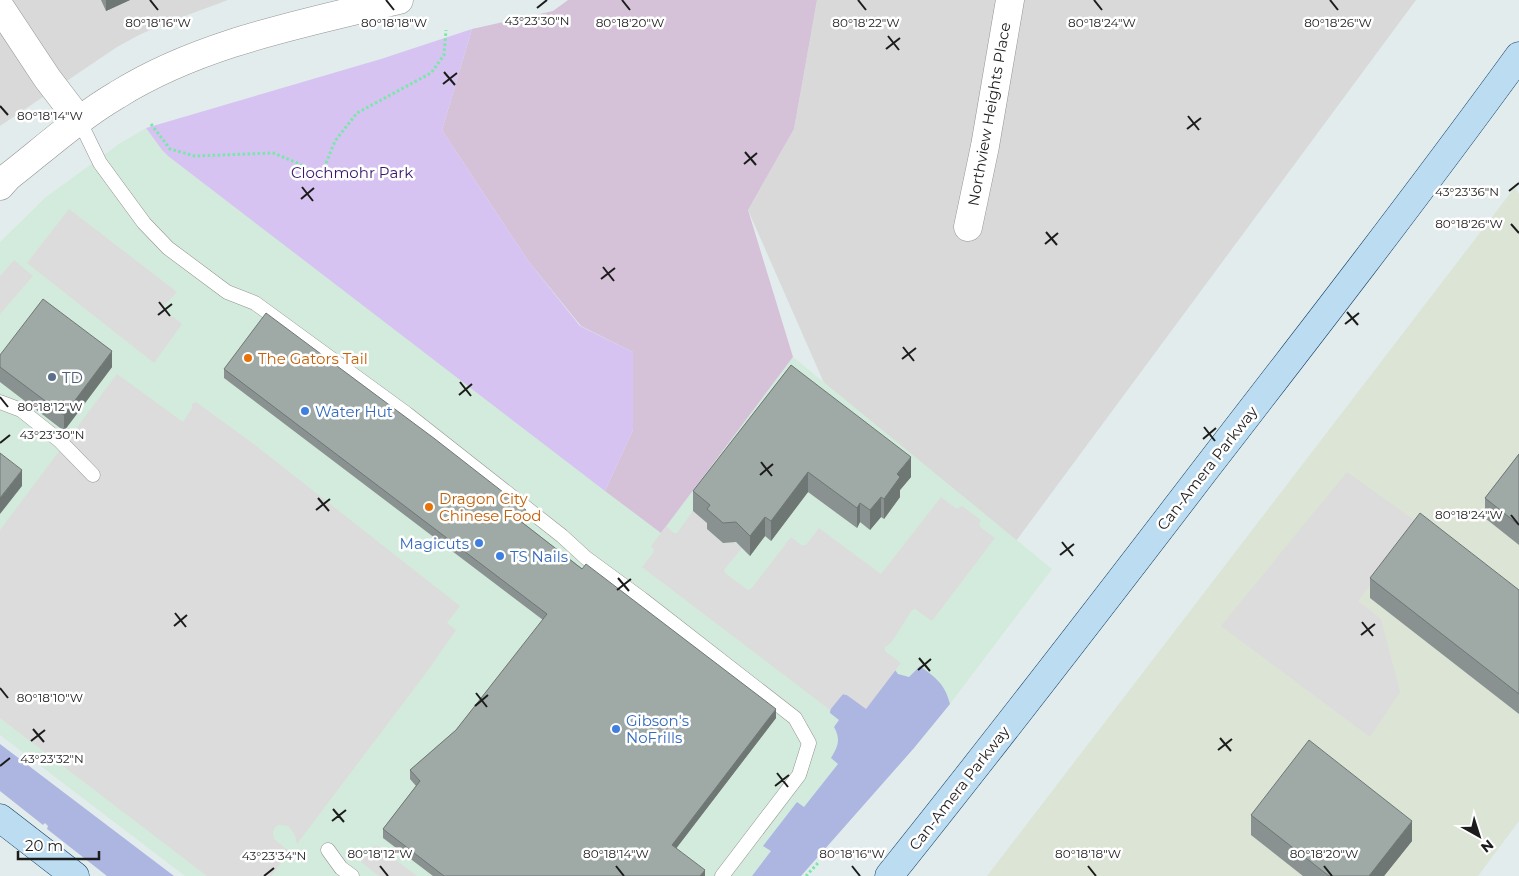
<svg xmlns="http://www.w3.org/2000/svg" width="1519" height="876" viewBox="0 0 1519 876" font-family="Montserrat,sans-serif">
<style>
.residential{fill:#d9d9d9}
.commercial{fill:#d3ebdc}
.industrial{fill:#dce4d5}
.grass{fill:#adb6e1}
.wetland{fill:#d5c1d8}
.park{fill:#d6c3f2}
.parking{fill:#dcdcdc}
.lines{fill:none;stroke-linecap:round;stroke-linejoin:round}
.service-casing{stroke:#939393;stroke-width:15}
.minor-casing{stroke:#939393;stroke-width:29}
.tertiary-casing{stroke:#939393;stroke-width:29}
.secondary-casing{stroke:#113f64;stroke-width:29}
.path{stroke:#77e8a8;stroke-width:3;stroke-dasharray:2.5 2.5;stroke-linecap:butt}
.service{stroke:#fff;stroke-width:14}
.minor{stroke:#fff;stroke-width:28}
.tertiary{stroke:#fff;stroke-width:28}
.secondary{stroke:#bbdcf1;stroke-width:28}
.wall{fill:#899290}
.shaded-wall{fill:#6f7775}
.building{fill:#9faaa7;stroke:#6f7775}
.ticks{fill:none;stroke:#1c1c1c;stroke-width:2}
.food-dot{fill:#e8710a;stroke:#fff;stroke-width:2}
.service-dot{fill:#5c6f8a;stroke:#fff;stroke-width:2}
.shop-dot{fill:#3f7fe0;stroke:#fff;stroke-width:2}
.labels{text-anchor:middle;dominant-baseline:central;stroke-width:5;stroke-linejoin:round;paint-order:stroke}
.street-label{font-size:15px;fill:#1c1c1c;stroke:#fff}
.park-label{font-size:15px;fill:#3b186b;stroke:#fff}
.food-label{font-size:15px;fill:#c56008;stroke:#fff;text-anchor:start}
.service-label{font-size:15px;fill:#4e5e75;stroke:#fff;text-anchor:start}
.shop-label{font-size:15px;fill:#366cbe;stroke:#fff;text-anchor:start}
.ticks-label{font-size:12px;text-anchor:middle;fill:#1c1c1c;stroke:#fff;stroke-width:5;stroke-linejoin:round;paint-order:stroke}
</style>
<rect width="100%" height="100%" fill="#e2ecec"/>
<path class="residential" d="M 0,0 L 228,0 L 166,23 L 139,35 L 117,47 L 0,126 Z
M 817,0 L 1416,0 L 1016,541 L 824,383 L 748,210 L 794,129 Z"/>
<path class="commercial" d="M 146,128 L 162,150 L 168,156 L 661,532 L 793,357 L 1052,569 L 950,704 L 914,748 L 801,876 L 185,876 L 0,735 L 0,242 L 46,197 L 119,144 Z"/>
<path class="industrial" d="M 1515,187 L 1519,194 L 1519,821 L 1478,876 L 987,876 Z"/>
<path class="grass" d="M 920,666 C 936,678 945,684 950,704 L 914,748 L 801,876 L 752,876 L 771,851 L 763,846 L 797,802 L 804,807 L 838,764 L 831,758 C 838,747 841,739 834,727 L 839,720 L 830,713 C 830,706 837,697 843,694 L 847,695 L 866,708 L 895,670 L 898,674 L 909,677 Z
M 0,744 L 174,876 L 107,876 L 47,829 L 48,826 L 45,823 L 43,825 L 0,791 Z"/>
<path class="wetland" d="M 568,0 L 817,0 L 794,129 L 748,210 L 793,357 L 661,533 L 605,491 L 633,430 L 633,352 L 581,326 L 529,262 L 442,130 L 472,29 L 553,11 Z"/>
<path class="park" d="M 472,29 L 442,130 L 529,262 L 580,326 L 633,352 L 633,430 L 605,491 L 168,156 L 162,150 L 146,128 L 381,59 Z"/>
<path class="parking" d="M 69,209 L 177,292 L 162,308 L 182,324 L 154,363 L 27,263 Z
M 14,260 L 33,276 L 0,314 L 0,276 Z
M 117,374 L 183,422 L 192,408 L 192,404 L 196,402 L 255,445 L 460,606 L 447,623 L 456,630 L 429,669 L 297,844 L 295,835 L 288,826 L 279,825 L 275,827 L 273,832 L 274,839 L 290,852 L 271,876 L 207,876 L 0,718 L 0,530 Z
M 1347,472 L 1418,523 L 1358,601 L 1381,619 L 1400,692 L 1370,737 L 1221,626 Z
M 941,497 L 957,509 L 962,506 L 981,520 L 979,524 L 980,527 L 995,538 L 932,621 L 915,609 L 912,610 L 891,643 L 885,647 L 885,651 L 901,663 L 866,709 L 847,695 L 843,694 L 830,710 L 642,567 L 653,553 L 654,549 L 651,546 L 666,526 L 674,533 L 677,533 L 693,511 L 742,548 L 724,570 L 725,573 L 748,590 L 751,589 L 791,537 L 801,545 L 806,545 L 819,528 L 881,574 Z
M 376,845 L 417,876 L 379,876 L 361,862 Z"/>
<g class="lines">
<g class="service-casing">
<path id="service" d="M 79,120 L 100,163 L 144,223 L 168,248 L 227,292 L 255,303 L 407,414 L 562,536 L 586,558 L 642,599 L 795,718 L 809,743 L 799,775 L 722,876
M 0,402 L 21,410 L 60,441 L 93,475
M 328,850 L 341,868 L 352,876"/>
</g>
<g class="minor-casing">
<path id="minor" d="M 0,7 L 47,78 L 79,120
M 968,227 L 985,146 L 1010,0"/>
</g>
<g class="tertiary-casing">
<path id="tertiary" d="M 0,186 L 8,177 C 44,149 78,118 117,95 C 202,42 303,24 399,0"/>
</g>
<g class="secondary-casing">
<path id="secondary" d="M 0,818 L 75,876
M 889,876 C 996,742 1101,606 1205,470 C 1311,333 1417,196 1519,56"/>
</g>
<path class="path" d="M 151,124 L 170,149 L 195,156 L 273,153 L 300,164 L 320,178 L 335,141 L 357,113 L 431,73 L 444,55 L 446,30
M 806,876 L 818,863"/>
<use href="#service" class="service"/>
<use href="#minor" class="minor"/>
<use href="#tertiary" class="tertiary"/>
<use href="#secondary" class="secondary"/>
</g>
<path class="wall" d="M 101,0 L 130,0 L 106,11 Z
M 0,355 L 112,367 L 64,431 L 0,382 Z
M 791,365 L 911,477 L 900,490 L 900,497 L 884,519 L 881,517 L 870,530 L 860,522 L 857,528 L 808,492 L 771,541 L 765,536 L 750,556 L 736,542 L 723,543 L 707,529 L 707,523 L 693,511 L 693,491 Z
M 224,369 L 526,519 L 523,523 L 776,718 L 676,848 L 705,876 L 433,876 L 383,838 L 383,829 L 416,786 L 410,779 L 410,770 L 456,730 L 543,620 L 224,378 Z
M 1519,454 L 1519,545 L 1485,518 L 1485,498 Z
M 1370,578 L 1519,590 L 1519,714 L 1370,598 Z
M 1251,815 L 1412,841 L 1384,876 L 1303,876 L 1251,835 Z"/>
<path class="shaded-wall" d="M 106,0 L 130,0 L 106,11 Z
M 112,351 L 112,367 L 64,431 L 64,415 Z
M 911,457 L 911,477 L 900,490 L 900,497 L 884,519 L 884,499 L 897,474 Z
M 22,470 L 22,486 L 0,514 L 0,498 Z
M 808,472 L 808,492 L 771,541 L 771,521 Z
M 881,497 L 881,517 L 870,530 L 870,510 Z
M 860,503 L 860,522 L 857,528 L 857,508 Z
M 526,510 L 526,519 L 519,529 L 519,520 Z
M 765,517 L 765,536 L 750,556 L 750,536 Z
M 776,709 L 776,718 L 672,854 L 672,845 Z
M 1412,821 L 1412,841 L 1384,876 L 1369,876 Z
M 705,870 L 705,876 L 700,876 Z"/>
<path class="building" d="M 43,299 L 112,351 L 64,415 L 0,367 L 0,355 Z
M 266,313 L 435,439 L 526,510 L 519,520 L 582,569 L 586,564 L 776,709 L 672,845 L 705,870 L 700,876 L 444,876 L 383,829 L 420,781 L 410,770 L 456,730 L 547,614 L 224,369 Z
M 791,365 L 911,457 L 897,474 L 900,477 L 884,499 L 881,497 L 870,510 L 860,503 L 857,508 L 808,472 L 771,521 L 765,517 L 750,536 L 736,522 L 723,523 L 707,509 L 710,505 L 693,491 Z
M 0,453 L 22,470 L 0,498 Z
M 1519,454 L 1519,525 L 1485,498 Z
M 1420,513 L 1519,590 L 1519,694 L 1370,578 Z
M 1309,740 L 1412,821 L 1369,876 L 1329,876 L 1251,815 Z"/>
<path class="ticks" d="M 150,0 L 158,10M 386,0 L 394,10M 622,0 L 630,10M 858,0 L 866,10M 1094,0 L 1102,10M 1330,0 L 1338,10M 537,8 L 547,0M 888,36 L 899,50M 886,49 L 900,38M 444,72 L 455,85M 443,84 L 457,73M 0,106 L 8,115M 1188,116 L 1199,130M 1187,129 L 1201,118M 745,152 L 756,165M 744,164 L 757,153M 302,187 L 313,201M 1509,191 L 1519,183M 301,199 L 314,188M 1511,224 L 1519,233M 1046,232 L 1057,245M 1045,244 L 1058,233M 603,267 L 614,281M 601,279 L 615,268M 159,302 L 170,316M 1347,312 L 1358,325M 158,315 L 172,304M 1345,324 L 1359,313M 903,347 L 914,361M 902,359 L 916,348M 460,382 L 471,396M 459,395 L 472,384M 0,397 L 8,407M 1204,427 L 1215,441M 1203,439 L 1216,428M 0,443 L 10,435M 761,462 L 772,476M 760,475 L 773,464M 318,498 L 329,511M 316,510 L 330,499M 1511,515 L 1519,525M 1062,542 L 1073,556M 1060,555 L 1074,544M 618,578 L 629,591M 617,590 L 631,579M 175,613 L 186,627M 1362,622 L 1373,636M 174,626 L 187,615M 1361,635 L 1375,624M 919,658 L 930,671M 918,670 L 931,659M 0,688 L 8,698M 476,693 L 487,707M 475,706 L 488,695M 33,729 L 44,742M 1220,738 L 1231,751M 31,741 L 45,730M 1218,750 L 1232,739M 0,766 L 10,758M 777,773 L 788,787M 775,786 L 789,775M 333,809 L 344,822M 332,821 L 346,810M 380,866 L 388,876M 616,866 L 624,876M 852,866 L 860,876M 1088,866 L 1096,876M 1324,866 L 1332,876M 264,876 L 274,868"/>
<g class="food-dot">
<circle cx="248" cy="358" r="5"/>
<circle cx="429" cy="507" r="5"/>
</g>
<circle class="service-dot" cx="52" cy="377" r="5"/>
<g class="shop-dot">
<circle cx="305" cy="411" r="5"/>
<circle cx="479" cy="543" r="5"/>
<circle cx="500" cy="556" r="5"/>
<circle cx="616" cy="729" r="5"/>
</g>
<g class="labels">
<g class="street-label">
<text transform="translate(989 114) rotate(-80)">Northview Heights Place</text>
<text transform="translate(1207 468) rotate(-52)">Can-Amera Parkway</text>
<text transform="translate(959 788) rotate(-52)">Can-Amera Parkway</text>
</g>
<g class="park-label">
<text x="352" y="172">Clochmohr Park</text>
</g>
<g class="food-label">
<text x="258" y="358">The Gators Tail</text>
<text x="439" y="498">Dragon City<tspan x="439" dy="17">Chinese Food</tspan></text>
</g>
<g class="service-label">
<text x="62" y="377">TD</text>
</g>
<g class="shop-label">
<text x="315" y="411">Water Hut</text>
<text x="469" y="543" text-anchor="end">Magicuts</text>
<text x="510" y="556">TS Nails</text>
<text x="626" y="720">Gibson's<tspan x="626" dy="17">NoFrills</tspan></text>
</g>
</g>
<g class="ticks-label">
<text x="537" y="25">43°23'30"N</text>
<text x="158" y="27">80°18'16"W</text>
<text x="394" y="27">80°18'18"W</text>
<text x="630" y="27">80°18'20"W</text>
<text x="866" y="27">80°18'22"W</text>
<text x="1102" y="27">80°18'24"W</text>
<text x="1338" y="27">80°18'26"W</text>
<text x="50" y="120">80°18'14"W</text>
<text x="1467" y="196">43°23'36"N</text>
<text x="1469" y="228">80°18'26"W</text>
<text x="50" y="411">80°18'12"W</text>
<text x="52" y="439">43°23'30"N</text>
<text x="1469" y="519">80°18'24"W</text>
<text x="50" y="702">80°18'10"W</text>
<text x="52" y="763">43°23'32"N</text>
<text x="380" y="858">80°18'12"W</text>
<text x="616" y="858">80°18'14"W</text>
<text x="852" y="858">80°18'16"W</text>
<text x="1088" y="858">80°18'18"W</text>
<text x="1324" y="858">80°18'20"W</text>
<text x="274" y="860">43°23'34"N</text>
</g>
<g transform="translate(1479 836) rotate(141)" stroke="#ffffff" stroke-width="4" paint-order="stroke">
<path d="M0-4L9 19L0 12L-9 19Z" fill="#1c1c1c"/>
<text y="-8" font-size="14" font-weight="bold" text-anchor="middle" fill="#1c1c1c">N</text>
</g>
<path d="M18 851v8h81v-8" fill="none" stroke="#1c1c1c" stroke-width="2.5"/>
<text x="25" y="851" font-size="15" fill="#1c1c1c" stroke="#ffffff" stroke-width="4" paint-order="stroke">20 m</text>
</svg>
